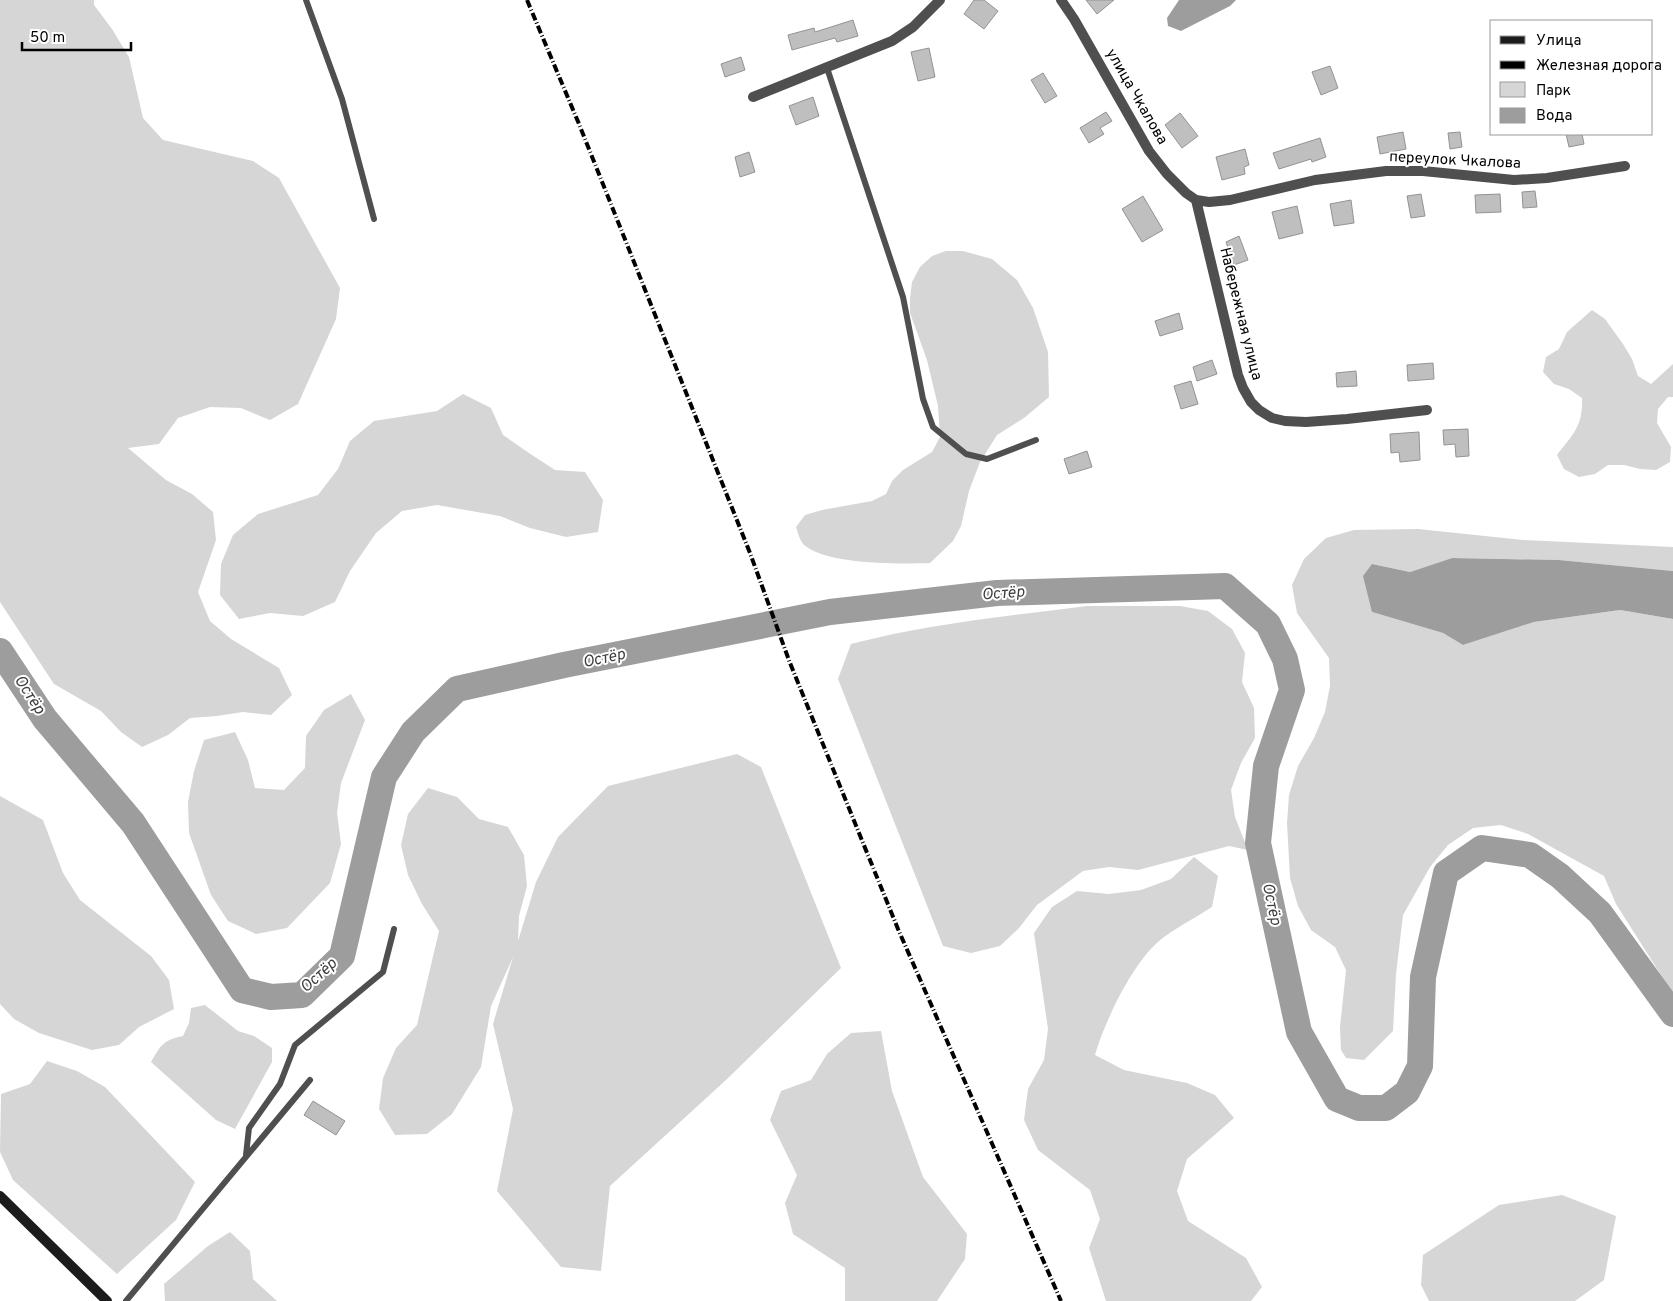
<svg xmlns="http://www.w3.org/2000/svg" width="1673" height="1301" viewBox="0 0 1673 1301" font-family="Overpass,sans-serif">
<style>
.green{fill:#d6d6d6}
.water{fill:#9d9d9d}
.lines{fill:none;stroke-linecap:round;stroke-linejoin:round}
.river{stroke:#9d9d9d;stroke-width:26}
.building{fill:#bfbfbf;stroke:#939393}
.lane{stroke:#4f4f4f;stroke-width:6}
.street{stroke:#4f4f4f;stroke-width:10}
.secondary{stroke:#1c1c1c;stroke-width:10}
.rail{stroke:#000;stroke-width:4;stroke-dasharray:8 2.5 1 2.5;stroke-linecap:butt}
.labels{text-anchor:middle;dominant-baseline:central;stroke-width:4;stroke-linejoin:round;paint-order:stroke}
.street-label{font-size:15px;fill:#000;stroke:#fff}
.water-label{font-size:16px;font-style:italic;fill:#3e3e3e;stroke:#fff}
</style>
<rect width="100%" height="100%" fill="#fff"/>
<path class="green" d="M 0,0 L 94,0 L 94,5 L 112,29 L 129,57 L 143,118 L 163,140 L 253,161 L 279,178 L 340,288 L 336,319 L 298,404 L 270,420 L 241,408 L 210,407 L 178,418 L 159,444 L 128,448 L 166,480 L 192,494 L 213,512 L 216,540 L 198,592 L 210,621 L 231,639 L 279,668 L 292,695 L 271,715 L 243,712 L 217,716 L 190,718 L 168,735 L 142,747 L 121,732 L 101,711 L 54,684 L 0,602 Z
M 946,251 L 963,251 L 992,259 L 1017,280 L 1033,308 L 1048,352 L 1049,397 L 1024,418 L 997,435 L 980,462 L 969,491 L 961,526 L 953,541 L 930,563 C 899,564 828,565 804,545 C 800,541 798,533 796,527 L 805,515 L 822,510 L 872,501 L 886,494 L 892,481 L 903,470 L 932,452 L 940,437 L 938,406 L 927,360 L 910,313 L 910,298 L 912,282 L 920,267 L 932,256 Z
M 1592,310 L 1605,319 L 1623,344 L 1632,359 L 1638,376 L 1651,384 L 1673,364 L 1673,397 L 1668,397 L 1658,409 L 1657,423 L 1671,447 L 1670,462 L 1656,470 L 1640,469 L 1624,465 L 1608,465 L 1595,474 L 1579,477 L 1564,469 L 1557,455 C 1573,434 1583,427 1582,398 L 1569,389 L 1554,384 L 1543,372 L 1546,357 L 1559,349 L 1567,332 Z
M 463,394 L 491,408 L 503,435 L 529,453 L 555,470 L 585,472 L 603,500 L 598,532 L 566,537 L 530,528 L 500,516 L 437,505 L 402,511 L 376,533 L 350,571 L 335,602 L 303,616 L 270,613 L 239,619 L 220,595 L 221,564 L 233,535 L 258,514 L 318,495 L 338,469 L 350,441 L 374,421 L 437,411 Z
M 1418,529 L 1523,540 L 1673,547 L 1673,571 L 1559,560 L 1452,558 L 1410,572 L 1372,564 L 1372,612 L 1443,633 L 1463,645 L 1534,622 L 1620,610 L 1673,619 L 1673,994 L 1616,904 L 1604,876 L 1528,834 L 1501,825 L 1473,828 L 1448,845 L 1430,867 L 1403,915 L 1396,974 L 1393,1031 L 1364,1060 L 1346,1058 L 1341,1050 L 1340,1027 L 1346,970 L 1335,947 L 1311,930 L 1298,906 L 1290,878 L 1287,823 L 1289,795 L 1298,766 L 1314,738 L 1325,712 L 1330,686 L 1329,658 L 1297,613 L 1292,585 L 1304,559 L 1326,538 L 1354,530 Z
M 1087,606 L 1180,606 L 1208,611 L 1232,629 L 1245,653 L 1242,682 L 1254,708 L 1255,738 L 1241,763 L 1231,790 L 1235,817 L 1248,850 L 1229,846 L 1138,870 L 1109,867 L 1083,871 L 1037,905 L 1019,928 L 1000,946 L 971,953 L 943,946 L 838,679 L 851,644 C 928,624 1008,616 1087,606 Z
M 351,694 L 365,720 L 341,783 L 337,813 L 341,844 L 330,883 L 287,928 L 256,934 L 228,921 L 211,895 L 189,833 L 188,802 L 194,771 L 204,740 L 235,732 L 248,760 L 255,788 L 284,790 L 305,768 L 306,736 L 324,710 Z
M 737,754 L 761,767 L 841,968 L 726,1080 L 610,1186 L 601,1271 L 561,1267 L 497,1191 L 513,1109 L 493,1024 L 513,957 L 491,1006 L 481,1067 L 452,1114 L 427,1134 L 395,1135 L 379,1109 L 383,1078 L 396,1048 L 417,1025 L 439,931 L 422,904 L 408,875 L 401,845 L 408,814 L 428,788 L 457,797 L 479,819 L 508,827 L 524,855 L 527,886 L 519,916 L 518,941 L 536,882 L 558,837 L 608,786 Z
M 0,796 L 43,820 L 63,873 L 80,900 L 151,956 L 169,980 L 174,1009 L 139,1027 L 119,1045 L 92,1050 L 39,1033 L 14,1019 L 0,1004 Z
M 1194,857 L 1218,876 L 1212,907 C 1195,918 1175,928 1159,941 C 1132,964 1105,1021 1095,1055 L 1124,1070 L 1187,1083 L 1215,1095 L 1234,1118 L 1187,1159 L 1177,1191 L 1188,1221 L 1246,1258 L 1262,1287 L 1251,1301 L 1106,1301 L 1089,1248 L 1100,1219 L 1090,1190 L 1038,1150 L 1024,1120 L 1028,1089 L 1044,1060 L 1048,1029 L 1034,933 L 1052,907 L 1077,891 L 1109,894 L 1141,890 L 1171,879 Z
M 205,1005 L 238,1031 L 254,1036 L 272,1048 L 272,1062 L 235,1129 L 216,1120 L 151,1062 C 161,1045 163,1040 183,1036 L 189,1023 L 191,1008 Z
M 881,1031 L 892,1091 L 923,1177 L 967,1234 L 965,1259 L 937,1301 L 845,1301 L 845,1268 L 793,1234 L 785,1203 L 797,1175 L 770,1120 L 781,1091 L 811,1080 L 827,1054 L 851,1033 Z
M 47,1061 L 77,1071 L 105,1087 L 195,1182 L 176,1220 L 117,1274 L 13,1180 L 0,1152 L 1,1094 L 30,1084 Z
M 1562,1195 L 1616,1216 L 1604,1280 L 1575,1301 L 1429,1301 L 1421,1285 L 1423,1255 L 1499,1205 Z
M 230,1232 L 250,1251 L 253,1279 L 277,1301 L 165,1301 L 164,1284 L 208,1246 Z"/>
<path class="water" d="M 1179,0 L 1236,0 L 1230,6 L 1181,31 L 1168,26 L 1167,18 Z
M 1452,558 L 1559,560 L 1673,571 L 1673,619 L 1620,610 L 1534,622 L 1463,645 L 1443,633 L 1372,612 L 1363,576 L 1372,564 L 1410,572 Z"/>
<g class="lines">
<path class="river" d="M 0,651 L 45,719 L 133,823 L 242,990 L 271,997 L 302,995 L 342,956 L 384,777 L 413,732 L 457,689 L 564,665 L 830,612 L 997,593 L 1225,586 L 1268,624 L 1285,659 L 1292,690 L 1266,766 L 1258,843 L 1299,1032 L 1337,1099 L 1359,1108 L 1386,1108 L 1407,1092 L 1420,1066 L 1423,977 L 1446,873 L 1482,848 L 1530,855 L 1560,876 L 1600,913 L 1673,1014"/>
</g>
<path class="building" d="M 974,0 L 984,0 L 998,11 L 984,29 L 964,14 Z
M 1086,0 L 1114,0 L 1097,14 Z
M 853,20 L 858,36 L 837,42 L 835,38 L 792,50 L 788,35 L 814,28 L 815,32 Z
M 929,48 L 935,77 L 918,81 L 911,52 Z
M 741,57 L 745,70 L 725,77 L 721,64 Z
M 1330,66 L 1338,88 L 1321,95 L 1312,72 Z
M 1043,73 L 1057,96 L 1045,103 L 1031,80 Z
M 813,97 L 819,116 L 796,125 L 789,106 Z
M 1106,112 L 1112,121 L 1100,128 L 1104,134 L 1089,143 L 1080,128 Z
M 1180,113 L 1198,136 L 1182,148 L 1165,125 Z
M 1403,132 L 1406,149 L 1380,154 L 1377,137 Z
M 1460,132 L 1462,147 L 1450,149 L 1448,133 Z
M 1566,134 L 1582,134 L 1584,144 L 1569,147 Z
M 1320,138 L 1326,157 L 1312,162 L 1311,159 L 1279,169 L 1273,153 Z
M 1245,149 L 1249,165 L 1244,167 L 1245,174 L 1222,180 L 1216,157 Z
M 749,152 L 755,172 L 740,177 L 735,157 Z
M 1535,191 L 1537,207 L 1523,208 L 1522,192 Z
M 1421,194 L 1425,216 L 1411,218 L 1407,196 Z
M 1500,194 L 1501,212 L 1476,213 L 1475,195 Z
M 1143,196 L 1163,230 L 1142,242 L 1122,209 Z
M 1351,200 L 1354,223 L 1334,226 L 1330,204 Z
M 1297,206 L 1303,233 L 1279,239 L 1272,212 Z
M 1239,236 L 1248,260 L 1234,265 L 1226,242 Z
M 1179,313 L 1183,329 L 1160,336 L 1155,321 Z
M 1212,360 L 1217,374 L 1197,381 L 1193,367 Z
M 1433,363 L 1434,379 L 1408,381 L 1407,365 Z
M 1356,371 L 1357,386 L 1337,387 L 1336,373 Z
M 1191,381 L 1198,404 L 1181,409 L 1174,386 Z
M 1468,429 L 1469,456 L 1456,457 L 1455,444 L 1444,445 L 1443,430 Z
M 1419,432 L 1420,460 L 1400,462 L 1399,452 L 1391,453 L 1390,434 Z
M 1087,451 L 1092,467 L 1069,474 L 1064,459 Z
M 313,1101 L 345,1121 L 336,1135 L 304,1115 Z"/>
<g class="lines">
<path class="lane" d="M 306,0 L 342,99 L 374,219
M 827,68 L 903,297 L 923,399 L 933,427 L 966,454 L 987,459 L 1036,440
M 246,1155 L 249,1128 L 280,1084 L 295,1045 L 383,972 L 394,929
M 126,1301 L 310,1080"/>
<path class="street" d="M 1061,0 L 1074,19 L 1149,151 L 1167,174 L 1186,193 L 1196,200 L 1209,202 L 1230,200 L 1315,180 L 1386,171 L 1423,171 L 1514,180 L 1547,178 L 1625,166
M 753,97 L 892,41 L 913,27 L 940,0
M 1196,200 L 1238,375 L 1243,388 L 1251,402 L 1259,410 L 1272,418 L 1285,421 L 1306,422 L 1347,419 L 1427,410"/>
<path class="secondary" d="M 0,1196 L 107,1301"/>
<path class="rail" d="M 527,0 L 579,124 L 750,553 L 790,663 L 898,929 L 1061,1301"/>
</g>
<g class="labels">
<g class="street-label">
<text transform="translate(1136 97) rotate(60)">улица Чкалова</text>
<text transform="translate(1455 161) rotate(3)">переулок Чкалова</text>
<text transform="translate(1240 314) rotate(76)">Набережная улица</text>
</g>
<g class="water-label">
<text transform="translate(1003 594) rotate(-4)">Остёр</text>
<text transform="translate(604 659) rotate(-12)">Остёр</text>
<text transform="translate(29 695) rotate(57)">Остёр</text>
<text transform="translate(1271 904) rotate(78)">Остёр</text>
<text transform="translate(319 976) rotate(-42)">Остёр</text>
</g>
</g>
<rect x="1490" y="20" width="162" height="115" fill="#ffffff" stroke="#999999"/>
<rect x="1500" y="36" width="25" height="8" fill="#1c1c1c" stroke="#999999"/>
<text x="1536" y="45" font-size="15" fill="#000000">Улица</text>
<rect x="1500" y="61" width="25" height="8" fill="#000000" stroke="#999999"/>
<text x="1536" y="70" font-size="15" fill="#000000">Железная дорога</text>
<rect x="1500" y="82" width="25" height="15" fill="#d6d6d6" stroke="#999999"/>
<text x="1536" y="95" font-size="15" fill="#000000">Парк</text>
<rect x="1500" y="108" width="25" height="15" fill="#9d9d9d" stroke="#999999"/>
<text x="1536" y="120" font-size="15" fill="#000000">Вода</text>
<path d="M22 42v8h109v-8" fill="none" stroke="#000000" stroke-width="2.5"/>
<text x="30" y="42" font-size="15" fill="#000000" stroke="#ffffff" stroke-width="4" paint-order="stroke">50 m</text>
</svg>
